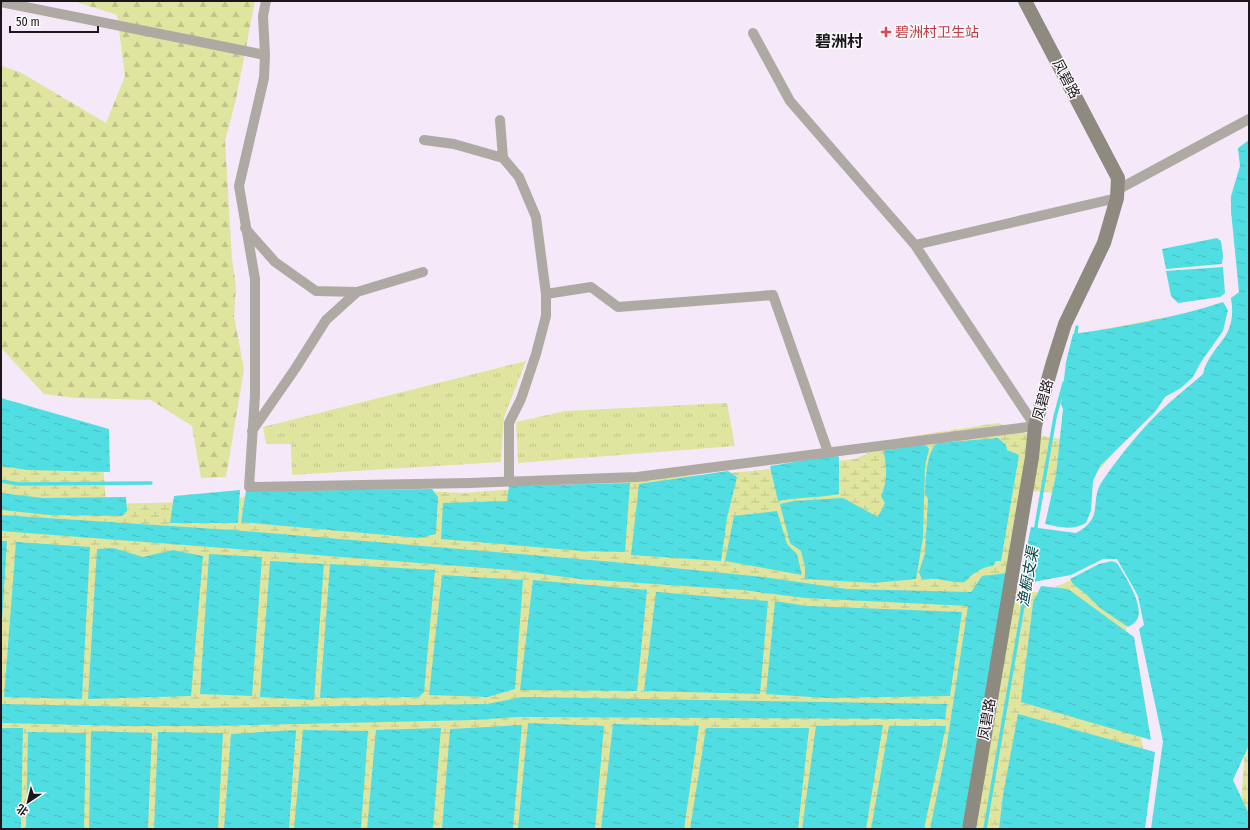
<svg xmlns="http://www.w3.org/2000/svg" width="1250" height="830" viewBox="0 0 1250 830" font-family="'Fira Sans Condensed','Noto Sans SC',sans-serif">
<style>
.grass{fill:url(#grass-tufts)}
.forest{fill:url(#forest-firs)}
.wetland{fill:url(#wetland-marsh)}
.water{fill:url(#water-ripples)}
.lines{fill:none;stroke-linecap:round;stroke-linejoin:round}
.stream{stroke:#50dee3;stroke-width:3.5}
.minor{stroke:#aeaaa3;stroke-width:10}
.secondary{stroke:#8f8a7f;stroke-width:14}
.health-dot{fill:#e0444e;stroke:#fdfafd;stroke-width:1.5}
.labels{text-anchor:middle;dominant-baseline:central;stroke-width:3;stroke-linejoin:round;paint-order:stroke}
.health-label{font-size:14px;fill:#be3a42;stroke:#fdfafd;text-anchor:start}
.street-label{font-size:14px;fill:#1a161b;stroke:#fdfafd}
.water-label{font-size:15px;font-style:italic;fill:#044749;stroke:#fdfafd}
.quarter-label{font-size:16px;font-weight:bold;fill:#1a161b;stroke:#fdfafd}
</style>
<defs>
<pattern id="grass-tufts" width="24" height="20" patternUnits="userSpaceOnUse"><rect width="24" height="20" fill="#dfe59f"/><path d="M3 7l-1-3M5 7V3M7 7l1-3M15 17l-1-3M17 17v-4M19 17l1-3" fill="none" stroke="#bfc488"/></pattern>
<pattern id="forest-firs" width="22" height="20" patternUnits="userSpaceOnUse"><rect width="22" height="20" fill="#dfe59f"/><path d="M5 1l3.5 6h-7zM16 11l3.5 6h-7z" fill="#bfc488"/></pattern>
<pattern id="wetland-marsh" width="20" height="14" patternUnits="userSpaceOnUse"><rect width="20" height="14" fill="#dfe59f"/><path d="M1 5h8M5 5V1M11 12h8M15 12V8" fill="none" stroke="#bfc488"/></pattern>
<pattern id="water-ripples" width="26" height="14" patternUnits="userSpaceOnUse"><rect width="26" height="14" fill="#50dee3"/><path d="M2 4q2-2 4 0t4 0M15 11q2-2 4 0t4 0" fill="none" stroke="#45bec2"/></pattern>
</defs>
<rect width="100%" height="100%" fill="#f5e9f9"/>
<path class="grass" d="M 526,361 L 504,417 L 501,462 L 292,475 L 291,444 L 266,444 L 263,427 Z
M 727,403 L 735,446 L 518,463 L 516,422 L 565,411 Z"/>
<path class="forest" d="M 73,1 L 255,1 L 236,99 L 225,141 L 232,259 L 236,286 L 234,316 L 244,369 L 226,477 L 201,478 L 192,426 L 151,400 L 76,398 L 44,394 L 1,348 L 1,66 L 20,72 L 106,123 L 125,76 L 117,15 Z"/>
<path class="wetland" d="M 1208,309 L 1210,338 L 1078,495 L 1020,490 L 1010,542 L 1006,588 L 1042,593 L 1103,566 L 1128,600 L 1125,653 L 1143,747 L 1135,829 L 1,829 L 1,403 L 101,434 L 106,504 L 233,501 L 274,483 L 463,493 L 752,471 L 855,459 L 900,438 L 998,423 L 1025,433 L 1060,439 L 1079,334 Z
M 1249,693 L 1249,829 L 1239,829 Z"/>
<path class="water" d="M 1249,140 L 1249,745 L 1233,780 L 1249,814 L 1249,829 L 1151,829 L 1163,741 L 1139,629 L 1144,625 L 1138,596 L 1117,559 L 1103,559 L 1071,575 L 1033,582 L 1021,576 L 1031,527 L 1076,533 C 1106,517 1088,501 1103,480 C 1121,454 1145,424 1169,403 C 1180,393 1192,384 1203,374 C 1211,342 1238,341 1231,298 L 1239,292 L 1231,211 L 1231,196 L 1240,166 L 1238,148 Z
M 1217,238 L 1221,241 L 1223,255 L 1222,264 L 1166,269 L 1162,249 Z
M 1223,267 L 1225,293 L 1220,297 L 1178,303 L 1171,296 L 1166,271 Z
M 1223,302 L 1228,310 L 1223,331 L 1201,362 L 1193,377 L 1181,388 L 1165,397 L 1155,412 L 1100,466 L 1093,481 L 1091,510 L 1086,523 C 1071,531 1060,527 1045,524 L 1056,475 L 1063,409 L 1061,404 L 1066,362 L 1073,334 C 1124,327 1174,318 1223,302 Z
M 1,398 L 109,429 L 110,472 L 27,470 L 1,466 Z
M 998,438 L 1006,445 L 1007,450 L 1019,455 L 1001,561 L 996,561 L 993,566 C 981,567 973,573 965,582 C 953,584 933,576 922,580 L 919,572 L 925,553 L 928,499 L 925,494 C 926,480 926,450 938,443 Z
M 920,444 L 927,446 L 929,449 L 925,465 L 923,538 L 916,579 L 874,583 L 805,579 L 805,567 L 801,551 L 790,543 L 780,504 L 794,501 L 843,498 L 878,517 L 885,503 L 881,496 C 887,483 888,465 883,451 Z
M 836,455 L 839,457 L 839,494 C 818,498 799,497 778,501 L 770,466 Z
M 728,471 L 737,477 L 727,518 L 721,561 L 631,555 L 639,484 Z
M 630,483 L 625,552 L 583,551 L 441,539 L 443,503 L 507,501 L 509,486 Z
M 432,489 L 438,497 L 436,534 L 419,538 L 241,522 L 246,491 Z
M 240,490 L 238,523 L 170,523 L 174,496 Z
M 1,493 L 43,498 L 126,497 L 127,511 L 122,516 L 50,515 L 1,510 Z
M 777,511 L 787,544 L 797,554 L 802,575 L 725,561 L 734,516 Z
M 1,515 L 232,530 L 614,562 L 763,577 L 847,589 L 971,592 L 982,576 L 1007,573 L 962,829 L 930,829 L 946,750 L 968,606 L 805,598 L 743,590 L 580,579 L 511,570 L 1,531 Z
M 1,541 L 7,541 L 1,638 Z
M 16,542 L 90,547 L 82,699 L 4,697 Z
M 113,548 L 143,557 L 173,550 L 203,556 L 191,696 L 88,699 L 97,549 Z
M 209,554 L 262,557 L 252,696 L 200,694 Z
M 270,561 L 324,564 L 314,700 L 260,697 Z
M 1112,561 L 1117,563 L 1120,568 C 1127,579 1146,609 1136,621 C 1134,624 1131,625 1128,627 L 1100,608 L 1087,595 L 1073,584 L 1070,579 L 1099,564 Z
M 330,564 L 435,570 L 424,692 L 419,697 L 320,698 Z
M 442,575 L 523,580 L 515,689 L 488,697 L 429,695 Z
M 533,580 L 647,590 L 637,691 L 520,690 Z
M 1041,586 L 1068,589 L 1134,637 L 1151,740 L 1021,702 L 1033,603 Z
M 656,592 L 768,601 L 760,694 L 644,691 Z
M 775,601 L 807,606 L 962,612 L 950,696 L 826,698 L 766,694 Z
M 522,697 L 947,704 L 945,719 L 517,717 L 474,720 L 208,726 L 126,726 L 1,723 L 1,704 L 192,708 L 487,704 Z
M 1018,714 L 1155,752 L 1145,829 L 999,829 L 1003,795 Z
M 528,723 L 604,726 L 595,829 L 518,829 Z
M 613,724 L 699,726 L 684,829 L 601,829 Z
M 522,725 L 513,829 L 442,829 L 450,729 Z
M 883,725 L 866,829 L 802,829 L 816,726 Z
M 889,726 L 946,726 L 924,829 L 871,829 Z
M 1,728 L 23,728 L 21,829 L 1,829 Z
M 441,728 L 433,829 L 367,829 L 376,730 Z
M 706,728 L 809,728 L 798,829 L 690,829 Z
M 296,730 L 289,829 L 224,829 L 231,734 Z
M 303,730 L 368,731 L 361,829 L 294,829 Z
M 91,731 L 152,733 L 148,829 L 89,829 Z
M 28,732 L 86,733 L 84,829 L 26,829 Z
M 158,732 L 223,733 L 218,829 L 154,829 Z"/>
<g class="lines">
<path class="stream" d="M 1075,338 L 1077,327
M 1,481 L 18,484 L 151,483
M 1035,532 L 1055,417 L 1064,383
M 985,829 L 1028,576"/>
<path class="minor" d="M 1,2 L 265,55 L 264,78 L 239,186 L 255,279 L 255,395 L 249,487 L 470,483 L 637,477 L 1035,426 L 915,245 L 790,101 L 753,33
M 265,55 L 263,16 L 266,1
M 500,120 L 503,158
M 424,140 L 454,144 L 503,158 L 519,177 L 536,217 L 546,294
M 1117,190 L 1249,119
M 245,228 L 275,262 L 316,291 L 357,292 L 326,320 L 295,369 L 252,431
M 915,245 L 1117,198
M 357,292 L 423,272
M 509,481 L 509,423 L 521,399 L 536,354 L 546,316 L 546,294 L 591,287 L 618,307 L 773,295 L 828,452"/>
<path class="secondary" d="M 969,829 L 1032,457 L 1035,426 L 1053,362 L 1065,324 L 1104,243 L 1117,198 L 1118,178 L 1025,1"/>
</g>
<path class="health-dot" d="M884 26h4v4h4v4h-4v4h-4v-4h-4v-4h4z"/>
<g class="labels">
<g class="health-label">
<text x="895" y="32">碧洲村卫生站</text>
</g>
<g class="street-label">
<text transform="translate(1066 79) rotate(62)">凤碧路</text>
<text transform="translate(1043 400) rotate(-75)">凤碧路</text>
<text transform="translate(987 719) rotate(-80)">凤碧路</text>
</g>
<g class="water-label">
<text transform="translate(1028 577) rotate(-80)">渔橱支渠</text>
</g>
<g class="quarter-label">
<text x="839" y="41">碧洲村</text>
</g>
</g>
<rect width="1250" height="830" fill="none" stroke="#1a161b" stroke-width="4"/>
<g transform="translate(28 802) rotate(215)" stroke="#fdfafd" stroke-width="3" paint-order="stroke">
<path d="M0-3L7 15L0 10L-7 15Z" fill="#1a161b"/>
<text y="-6" font-size="11" font-weight="bold" text-anchor="middle" fill="#1a161b">北</text>
</g>
<path d="M10 26v6h88v-6" fill="none" stroke="#1a161b" stroke-width="2"/>
<text x="16" y="26" font-size="12" fill="#1a161b" stroke="#fdfafd" stroke-width="3" paint-order="stroke">50 m</text>
</svg>
